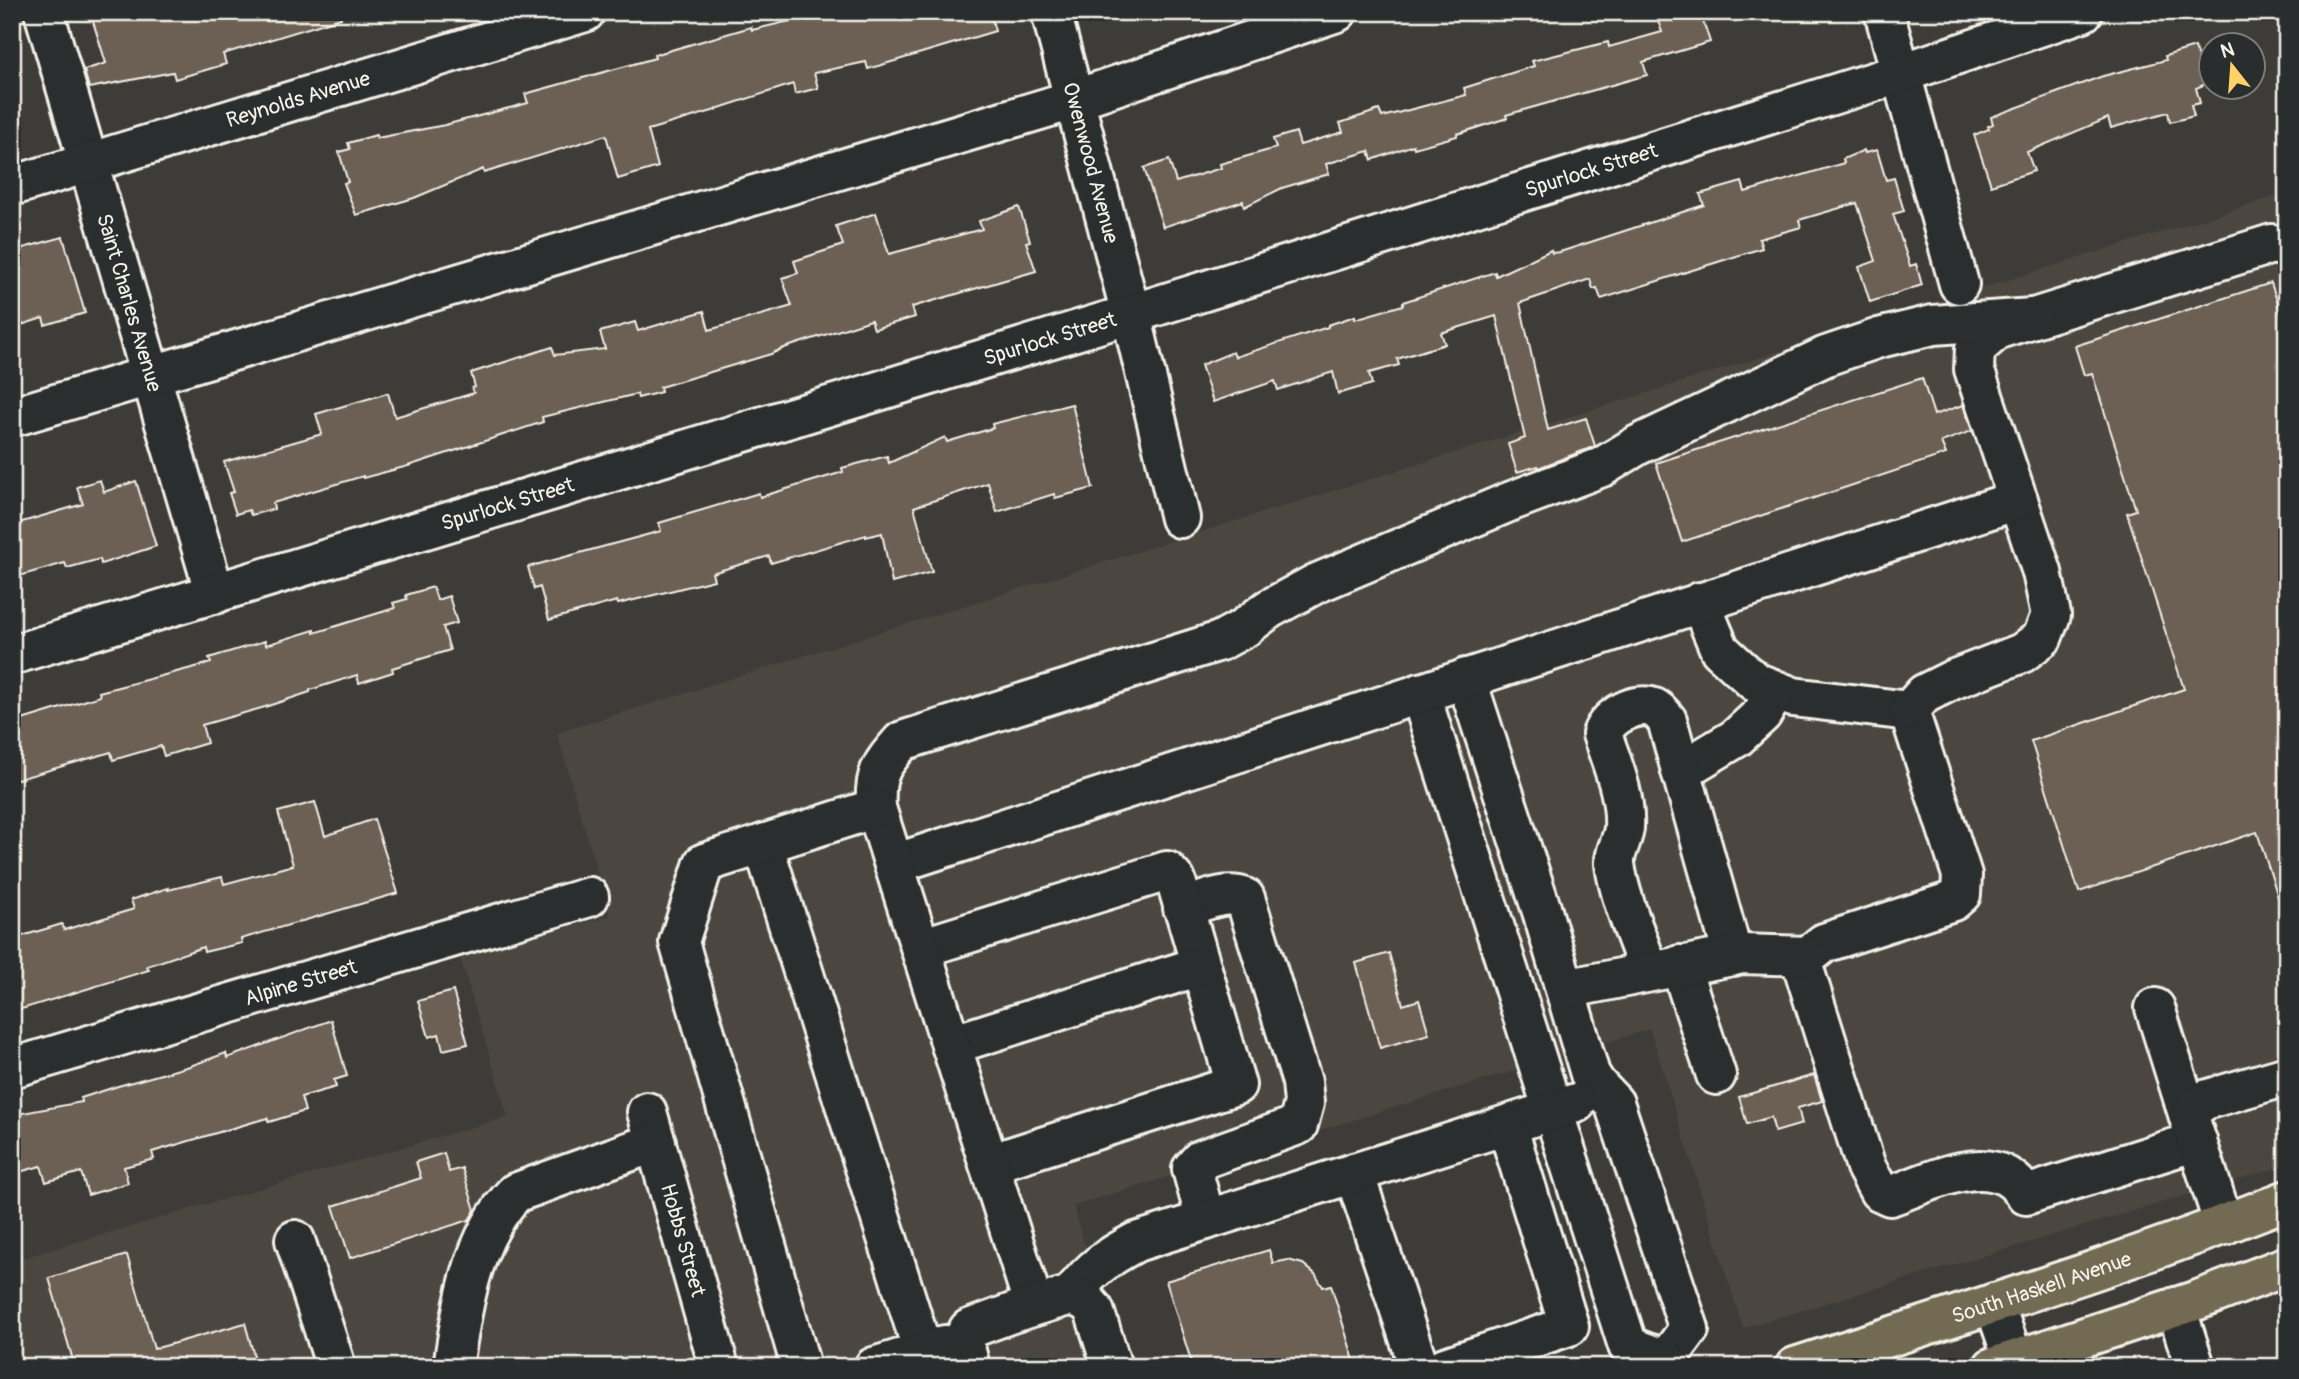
<svg xmlns="http://www.w3.org/2000/svg" width="2299" height="1379" viewBox="0 0 2299 1379" font-family="Pangolin,sans-serif">
<style>
.built{fill:#4c4641}
.building{fill:#6c5e53;stroke:#f4f1e8;stroke-width:2}
.lines{fill:none;stroke-linecap:round;stroke-linejoin:round}
.minor-casing{stroke:#f4f1e8;stroke-width:44}
.major-casing{stroke:#f4f1e8;stroke-width:44}
.minor{stroke:#2a2d2e;stroke-width:38}
.major{stroke:#726b52;stroke-width:38}
.labels{text-anchor:middle;dominant-baseline:central;stroke-width:6;stroke-linejoin:round;paint-order:stroke}
.street-label{font-size:21px;fill:#f4f1e8;stroke:#2a2d2e}
</style>
<rect width="100%" height="100%" fill="#3e3c39"/>
<filter id="ink" filterUnits="userSpaceOnUse"><feTurbulence type="fractalNoise" baseFrequency=".0143" numOctaves="2"/><feDisplacementMap in="SourceGraphic" scale="14" xChannelSelector="R" yChannelSelector="G"/><feConvolveMatrix kernelMatrix="1 2 1 2 8 2 1 2 1" color-interpolation-filters="sRGB"/></filter>
<g filter="url(#ink)">
<path class="built" d="M 2287,193 L 2287,1165 L 1743,1328 L 1650,1029 L 1073,1206 L 1122,1367 L 12,1367 L 12,1261 L 508,1117 L 460,957 L 610,916 L 557,733 Z"/>
<path class="building" d="M 90,12 L 340,12 L 341,18 L 223,54 L 226,64 L 175,79 L 173,72 L 89,88 L 84,70 L 106,63 Z
M 806,12 L 990,12 L 995,31 L 868,69 L 866,62 L 814,73 L 818,88 L 795,94 L 793,84 L 716,109 L 716,110 L 648,130 L 658,167 L 618,179 L 606,135 L 484,173 L 483,169 L 414,198 L 356,215 L 344,183 L 348,182 L 339,152 L 350,149 L 348,143 L 376,135 L 377,138 L 445,125 L 528,103 L 525,94 L 655,58 L 654,55 L 751,27 L 752,30 L 794,20 L 793,15 Z
M 1687,12 L 1700,12 L 1710,42 L 1643,62 L 1647,75 L 1506,115 L 1507,118 L 1457,134 L 1457,136 L 1414,148 L 1413,145 L 1372,160 L 1369,151 L 1326,164 L 1329,174 L 1282,188 L 1244,207 L 1243,201 L 1163,227 L 1144,168 L 1169,160 L 1176,182 L 1221,168 L 1220,164 L 1276,148 L 1273,139 L 1296,132 L 1300,145 L 1343,132 L 1340,123 L 1379,110 L 1382,117 L 1466,95 L 1464,88 L 1534,66 L 1532,61 L 1608,42 L 1609,47 L 1662,32 L 1658,21 Z
M 2195,47 L 2206,84 L 2196,88 L 2200,103 L 2191,105 L 2194,116 L 2170,122 L 2168,112 L 2111,128 L 2108,118 L 2027,152 L 2034,171 L 1991,185 L 1974,135 L 1989,129 L 1988,126 L 1993,124 L 1991,117 L 2103,76 L 2166,60 L 2165,56 Z
M 1864,150 L 1865,153 L 1877,150 L 1886,180 L 1894,178 L 1904,211 L 1893,214 L 1910,266 L 1916,264 L 1922,285 L 1870,302 L 1859,267 L 1876,261 L 1857,203 L 1799,220 L 1801,227 L 1759,239 L 1762,248 L 1601,299 L 1597,288 L 1593,289 L 1590,279 L 1520,303 L 1548,430 L 1586,418 L 1595,446 L 1593,447 L 1538,468 L 1538,466 L 1517,472 L 1508,444 L 1525,438 L 1496,316 L 1441,333 L 1445,344 L 1397,359 L 1399,365 L 1369,373 L 1372,384 L 1338,394 L 1333,372 L 1278,390 L 1275,381 L 1213,402 L 1201,365 L 1233,352 L 1235,357 L 1328,327 L 1328,325 L 1355,316 L 1355,319 L 1403,305 L 1403,302 L 1495,272 L 1496,276 L 1551,250 L 1552,253 L 1560,252 L 1704,205 L 1700,194 L 1742,182 L 1745,192 L 1844,163 L 1843,159 Z
M 1019,207 L 1030,241 L 1026,242 L 1036,271 L 912,307 L 915,317 L 874,329 L 871,320 L 784,348 L 771,354 L 660,387 L 661,392 L 638,398 L 637,394 L 542,417 L 543,422 L 408,466 L 363,478 L 363,476 L 273,503 L 274,509 L 251,515 L 249,510 L 236,514 L 229,493 L 234,492 L 224,462 L 322,434 L 316,414 L 388,393 L 395,417 L 474,393 L 472,388 L 475,387 L 471,373 L 552,347 L 555,355 L 605,349 L 600,332 L 635,322 L 638,331 L 704,311 L 709,330 L 792,306 L 782,278 L 798,273 L 794,261 L 843,245 L 836,226 L 876,213 L 889,254 L 982,229 L 979,221 Z
M 63,237 L 85,313 L 45,325 L 43,318 L 12,328 L 12,251 Z
M 2271,283 L 2287,331 L 2287,908 L 2282,909 L 2257,832 L 2079,892 L 2031,741 L 2184,689 L 2127,513 L 2136,510 L 2092,373 L 2084,375 L 2075,346 Z
M 1922,378 L 1934,415 L 1963,405 L 1972,431 L 1941,442 L 1946,454 L 1682,542 L 1656,463 Z
M 1072,404 L 1093,488 L 1055,498 L 1054,494 L 997,512 L 988,483 L 914,507 L 932,572 L 892,583 L 882,533 L 866,537 L 866,535 L 771,563 L 769,556 L 712,573 L 714,580 L 618,604 L 617,601 L 549,620 L 540,587 L 534,589 L 528,567 L 661,531 L 659,523 L 759,493 L 760,497 L 843,472 L 842,468 L 887,456 L 889,463 L 945,437 L 947,442 L 993,428 L 992,424 Z
M 100,480 L 104,492 L 136,481 L 156,546 L 101,564 L 100,559 L 67,568 L 65,563 L 12,578 L 12,525 L 83,504 L 77,487 Z
M 433,587 L 437,600 L 449,596 L 457,623 L 443,627 L 450,650 L 392,668 L 393,672 L 359,683 L 357,675 L 310,690 L 310,692 L 265,707 L 202,725 L 207,743 L 164,756 L 161,746 L 113,760 L 111,752 L 12,781 L 12,723 L 100,696 L 99,692 L 211,663 L 209,658 L 265,641 L 266,645 L 314,630 L 314,633 L 395,608 L 393,603 L 407,599 L 406,595 Z
M 315,802 L 325,836 L 374,819 L 398,893 L 241,939 L 242,943 L 204,952 L 203,947 L 147,966 L 149,970 L 12,1012 L 12,939 L 62,924 L 64,930 L 134,909 L 131,900 L 168,888 L 168,890 L 222,877 L 224,884 L 293,865 L 278,812 Z
M 1389,953 L 1403,1005 L 1419,1000 L 1429,1034 L 1380,1048 L 1356,963 Z
M 453,991 L 468,1044 L 443,1050 L 439,1034 L 429,1037 L 418,1001 Z
M 331,1020 L 347,1076 L 334,1080 L 336,1087 L 301,1097 L 305,1111 L 269,1122 L 267,1118 L 152,1152 L 154,1159 L 124,1167 L 128,1183 L 88,1195 L 81,1172 L 46,1182 L 41,1166 L 12,1174 L 12,1115 L 82,1102 L 81,1098 L 118,1086 L 190,1066 L 226,1053 L 227,1058 Z
M 1814,1075 L 1822,1101 L 1798,1108 L 1802,1124 L 1775,1132 L 1771,1117 L 1747,1124 L 1739,1097 Z
M 444,1153 L 449,1172 L 462,1168 L 475,1210 L 469,1220 L 350,1258 L 333,1206 L 421,1178 L 416,1162 Z
M 1269,1250 L 1273,1263 L 1288,1260 L 1303,1264 L 1315,1274 L 1323,1287 L 1331,1285 L 1356,1367 L 1193,1367 L 1166,1281 Z
M 127,1255 L 154,1349 L 245,1323 L 257,1367 L 75,1367 L 49,1278 Z"/>
<g class="lines">
<g class="minor-casing">
<g id="minor">
<path id="s1" d="M 44,12 L 215,594"/>
<path id="s2" d="M 1051,12 L 1131,314 L 1180,518"/>
<path d="M 1884,12 L 1959,284"/>
<path id="s3" d="M 12,186 L 585,12"/>
<path d="M 12,417 L 1073,100 L 1337,12"/>
<path d="M 1700,602 L 1720,650 L 1755,682 L 1793,697 L 1909,711"/>
<path id="s4" d="M 12,655 L 1131,314 L 1902,73 L 2083,12"/>
<path d="M 1466,678 L 1542,911 L 1590,1074 L 1596,1084 L 1614,1103 L 1689,1329 L 1666,1360"/>
<path d="M 1420,693 L 1628,1346 L 1666,1360"/>
<path d="M 1909,711 L 1962,875 L 1961,894 L 1953,901 L 1824,943 L 1808,956 L 1803,966 L 1866,1167 L 1879,1191 L 1890,1196 C 1922,1185 1973,1158 2006,1176 C 2014,1180 2021,1188 2026,1195 L 2197,1141"/>
<path d="M 1909,711 L 1924,694 L 1952,680 L 2022,653 L 2042,638 L 2051,615 L 2042,572 L 1974,369 L 1975,349 L 1998,329 L 2272,244 L 2287,247"/>
<path d="M 1681,771 L 1736,738 L 1762,714 L 1776,691"/>
<path d="M 763,844 L 923,1352"/>
<path d="M 894,864 L 2018,500"/>
<path d="M 1183,908 C 1202,902 1226,890 1245,898 L 1302,1082 L 1304,1103 L 1298,1125 L 1200,1160 L 1192,1169 L 1206,1220"/>
<path d="M 921,948 L 1167,871 L 1176,881 L 1236,1085 L 989,1164"/>
<path d="M 1680,965 L 1716,1075"/>
<path d="M 1649,971 C 1638,939 1619,897 1615,864 C 1614,852 1623,840 1624,828 C 1626,795 1612,764 1602,734 C 1608,716 1636,701 1654,708 C 1660,711 1663,716 1667,720 L 1733,956"/>
<path d="M 1565,989 L 1742,954 L 1808,956"/>
<path d="M 2155,1008 L 2189,1117"/>
<path d="M 951,1045 L 1200,966"/>
<path id="s5" d="M 12,1068 L 589,897"/>
<path id="s6" d="M 647,1112 L 719,1367"/>
<path d="M 1354,1173 L 1419,1367"/>
<path d="M 2224,1225 L 2189,1117 L 2195,1107 L 2205,1100 L 2287,1076"/>
<path d="M 295,1240 L 336,1367"/>
<path d="M 1071,1295 C 1092,1268 1106,1258 1136,1242 L 1576,1103"/>
<path d="M 1994,1303 L 2016,1367"/>
<path d="M 1034,1306 L 876,808 C 874,774 880,766 902,741 L 1220,641 L 1244,628 L 1269,609 L 1315,584 L 1509,502 L 1602,467 L 1638,445 L 1826,356 L 1879,338 L 1933,325 L 2033,318"/>
<path d="M 2176,1307 L 2195,1367"/>
<path d="M 453,1367 C 462,1307 472,1238 515,1193 L 656,1142"/>
<path d="M 801,1367 L 679,942 L 704,863 L 876,808"/>
<path d="M 874,1367 L 945,1345"/>
<path d="M 970,1367 L 963,1339 L 969,1329 L 1012,1313 L 1071,1295 L 1086,1301 L 1094,1310 L 1112,1367"/>
<path d="M 1445,1367 L 1569,1326 L 1507,1125"/>
</g>
</g>
<g class="major-casing">
<g id="major">
<path id="s7" d="M 1795,1367 C 1960,1314 2126,1264 2287,1200"/>
<path d="M 1993,1367 L 2198,1300 L 2287,1266"/>
</g>
</g>
<use href="#minor" class="minor"/>
<use href="#major" class="major"/>
</g>
</g>
<g class="labels">
<g class="street-label">
<text stroke="none"><textPath href="#s3" startOffset="299">Reynolds Avenue</textPath></text>
<text stroke="none"><textPath href="#s2" startOffset="156">Owenwood Avenue</textPath></text>
<text stroke="none"><textPath href="#s4" startOffset="1652">Spurlock Street</textPath></text>
<text stroke="none"><textPath href="#s1" startOffset="303">Saint Charles Avenue</textPath></text>
<text stroke="none"><textPath href="#s4" startOffset="1085">Spurlock Street</textPath></text>
<text stroke="none"><textPath href="#s4" startOffset="518">Spurlock Street</textPath></text>
<text stroke="none"><textPath href="#s5" startOffset="301">Alpine Street</textPath></text>
<text stroke="none"><textPath href="#s6" startOffset="133">Hobbs Street</textPath></text>
<text stroke="none"><textPath href="#s7" startOffset="259">South Haskell Avenue</textPath></text>
</g>
</g>
<rect width="2299" height="1379" fill="none" stroke="#2a2d2e" stroke-width="42"/>
<rect x="21" y="21" width="2257" height="1337" fill="none" stroke="#f4f1e8" stroke-width="2.5" filter="url(#ink)"/>
<g transform="translate(2232 66) rotate(343)"><circle r="33" fill="#2a2d2e" stroke="#7b7b78" stroke-width="2"/>
<path d="M0-5L12 26L0 18L-12 26Z" fill="#ffd166"/>
<text y="-10" font-size="19" font-weight="bold" text-anchor="middle" fill="#f4f1e8">N</text>
</g>
</svg>
